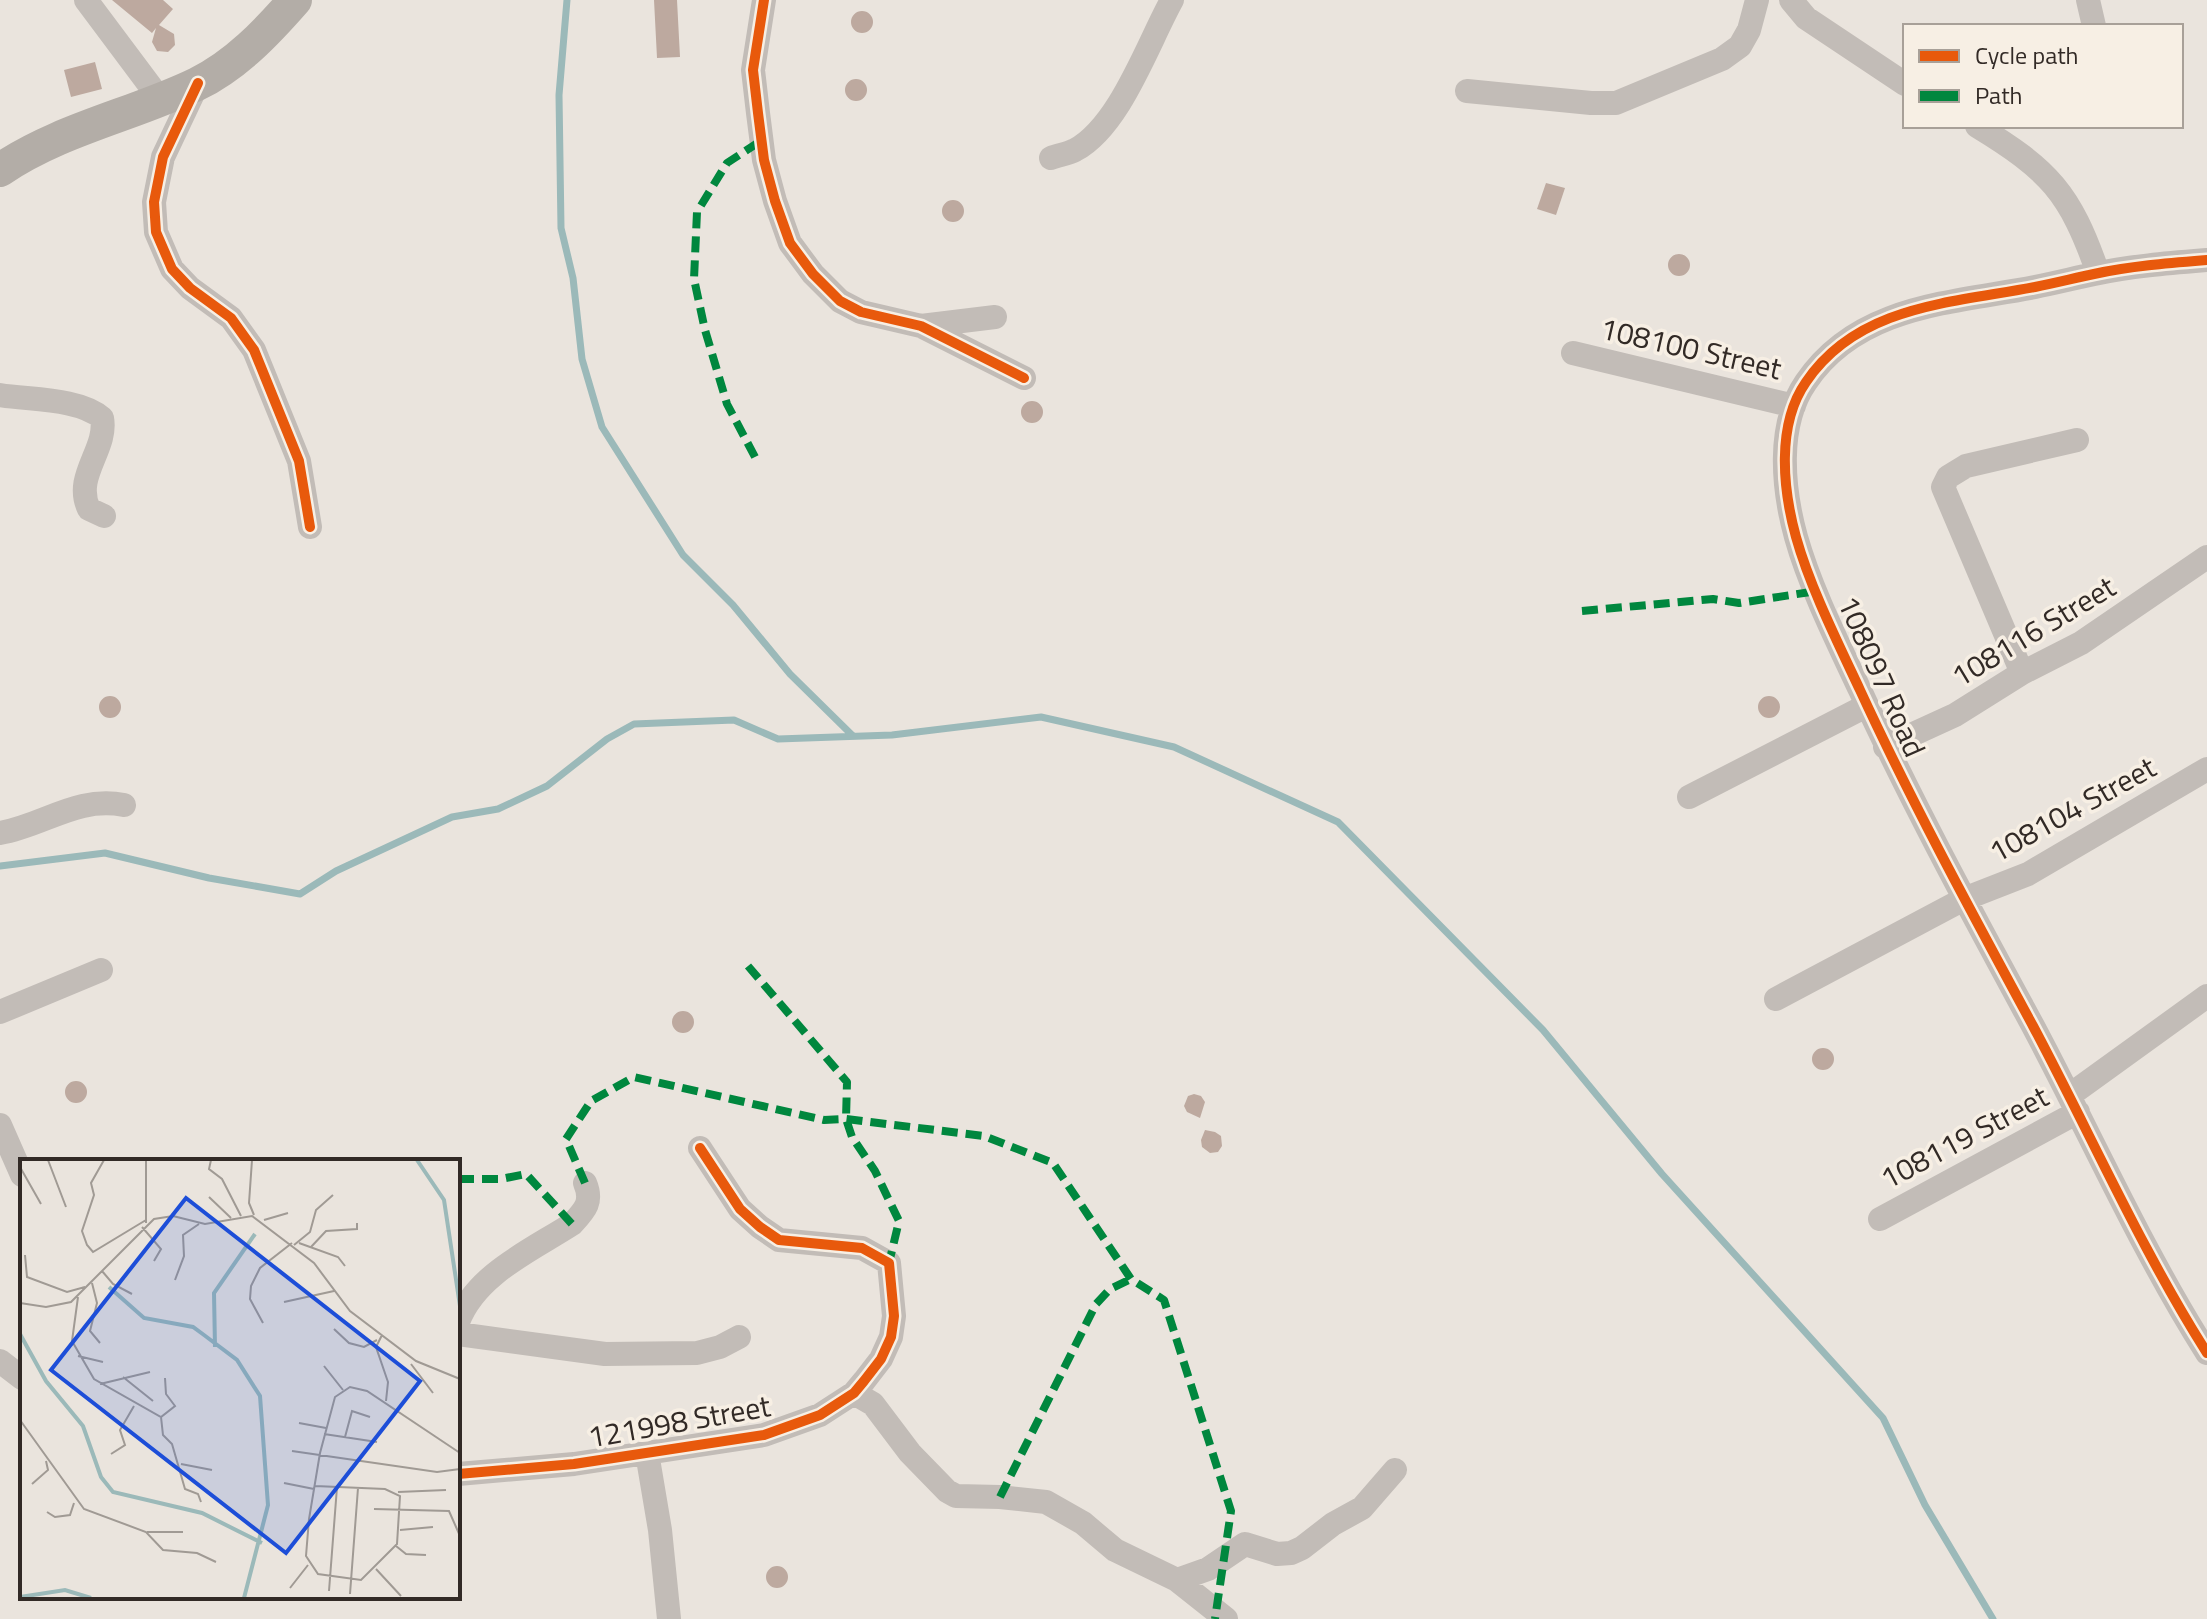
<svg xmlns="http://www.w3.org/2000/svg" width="2207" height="1619" viewBox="0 0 2207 1619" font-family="'Titillium Web',sans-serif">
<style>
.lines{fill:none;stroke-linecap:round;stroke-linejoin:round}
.stream{stroke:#9bb9b9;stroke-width:7}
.building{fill:#bda99f}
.street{stroke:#c2bcb7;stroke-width:24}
.secondary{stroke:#b3ada7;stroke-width:34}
.quiet{stroke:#00873e;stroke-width:8;stroke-dasharray:16 8;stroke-linecap:butt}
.cycleway-casing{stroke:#f7efe4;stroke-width:15}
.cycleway{stroke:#e8590c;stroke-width:10}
.labels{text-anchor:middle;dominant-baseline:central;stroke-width:7;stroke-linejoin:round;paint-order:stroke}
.street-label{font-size:30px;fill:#322a26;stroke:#f7efe4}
.inset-river{fill:none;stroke:#9bb9b9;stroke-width:4}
.inset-road{fill:none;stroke:#a09a94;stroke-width:2}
.view{fill:#1d4ed8;fill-opacity:0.15;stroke:#1d4ed8;stroke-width:4}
.inset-edge{fill:none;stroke:#322a26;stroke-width:4}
</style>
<rect width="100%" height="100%" fill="#eae4dd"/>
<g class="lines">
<path class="stream" d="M 567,0 L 559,95 L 561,228 L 573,278 L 582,359 L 602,427 L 683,555 L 733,605 L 790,674 L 853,736
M 0,866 L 105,853 L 209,878 L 300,894 L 336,871 L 452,817 L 498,809 L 547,786 L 607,739 L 634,724 L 734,720 L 778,739 L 892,735 L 1041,717 L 1174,747 L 1338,822 L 1543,1030 L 1662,1174 L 1883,1418 L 1925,1505 L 1993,1619"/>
</g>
<path class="building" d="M 112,0 L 163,0 L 173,9 L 159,25 L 174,34 L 175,45 L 168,52 L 157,51 L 152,42 L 156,28 L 152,33 Z
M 654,0 L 677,0 L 680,57 L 657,58 Z
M851 22a11 11 0 1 1 22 0a11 11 0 1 1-22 0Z
M 95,62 L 102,89 L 71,97 L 64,70 Z
M845 90a11 11 0 1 1 22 0a11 11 0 1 1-22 0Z
M 1546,183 L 1565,188 L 1556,215 L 1537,209 Z
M942 211a11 11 0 1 1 22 0a11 11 0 1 1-22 0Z
M1668 265a11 11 0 1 1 22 0a11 11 0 1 1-22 0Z
M1021 412a11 11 0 1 1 22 0a11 11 0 1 1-22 0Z
M1758 707a11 11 0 1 1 22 0a11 11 0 1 1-22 0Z
M99 707a11 11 0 1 1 22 0a11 11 0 1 1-22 0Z
M672 1022a11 11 0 1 1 22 0a11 11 0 1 1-22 0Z
M1812 1059a11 11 0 1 1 22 0a11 11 0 1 1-22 0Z
M65 1092a11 11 0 1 1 22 0a11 11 0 1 1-22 0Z
M 1194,1094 L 1201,1096 L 1205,1102 L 1200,1118 L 1187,1112 L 1184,1106 L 1188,1096 Z
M 1205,1130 L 1215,1132 L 1221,1136 L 1222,1146 L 1218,1152 L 1210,1153 L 1202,1147 L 1201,1140 Z
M766 1577a11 11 0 1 1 22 0a11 11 0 1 1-22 0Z"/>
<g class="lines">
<path class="street" d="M 86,0 L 160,99
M 764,0 L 753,70 L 758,113 L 764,160 L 775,201 L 790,243 L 813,274 L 840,301 L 861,312 L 921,326 L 1024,378
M 1791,0 L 1806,18 L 1905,84
M 2088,0 L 2094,26
M 198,83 L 163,157 L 154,202 L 156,232 L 172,269 L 190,288 L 231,318 L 254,350 L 299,461 L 310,527
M 1467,91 L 1591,103 L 1616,103 L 1722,59 L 1740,46 L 1749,30 L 1757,0
M 1977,126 C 2049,170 2070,192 2098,273
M 1051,158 C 1058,155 1068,154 1075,150 C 1120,126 1148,43 1172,0
M 2207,260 C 2170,263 2131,266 2094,274 C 2075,278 2055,283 2035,287 C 1952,303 1858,305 1806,382 C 1776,425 1783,490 1796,537 C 1810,587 1838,643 1860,690 C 1913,805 1973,915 2033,1026 C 2091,1135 2141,1249 2207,1353
M 921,326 L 995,317
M 1573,353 L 1794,406
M 0,395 C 30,400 79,398 102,418 C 108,449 73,476 89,509 L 104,516
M 2022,673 L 1943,487 L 1948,477 L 1966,466 L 2077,440
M 1885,747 L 1955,715 L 2022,673 L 2081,643 L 2207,557
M 1689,797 L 1866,706
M 0,833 C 45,825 76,796 124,805
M 1776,999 L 1964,899 L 2028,874 L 2207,769
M 0,1012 L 101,970
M 2070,1095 L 2207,996
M 0,1125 L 22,1175
M 1880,1219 L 2078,1112
M 458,1322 C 476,1274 532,1250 572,1224 C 585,1210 593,1202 585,1183
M 458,1334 L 605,1354 L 697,1353 L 720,1347 L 739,1337
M 0,1361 L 22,1378
M 854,1393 L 873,1404 L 910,1453 L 947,1491 L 956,1496 L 1000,1497 L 1046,1502 L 1083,1523 L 1115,1550 L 1177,1580 L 1226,1619
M 647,1453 L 660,1530 L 669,1619
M 458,1474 L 574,1464 L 764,1435 L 820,1415 L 854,1393 L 864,1381 L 881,1359 L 891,1337 L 894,1316 L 889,1263 L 862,1248 L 779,1240 L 760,1227 L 740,1209 L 700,1148
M 1177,1580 L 1208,1569 L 1245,1544 L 1277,1554 L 1291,1553 L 1302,1548 L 1333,1524 L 1362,1508 L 1395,1470"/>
<path class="secondary" d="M 0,170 C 60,129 133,115 197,84 C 236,65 267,32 295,0"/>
<path class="quiet" d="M 755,457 L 727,404 L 705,330 L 694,279 L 697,212 L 727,163 L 762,140
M 1582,611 L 1713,599 L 1739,603 L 1817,591
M 748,966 L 847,1082 L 846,1119 L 852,1137 L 875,1171 L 899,1221 L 889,1263
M 458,1179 L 501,1179 L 526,1174 L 572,1224
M 585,1183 L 566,1139 L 591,1101 L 634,1077 L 824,1120 L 846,1119 L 984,1136 L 1053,1163 L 1131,1279 L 1164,1300 L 1231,1511 L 1215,1619
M 1000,1497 L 1096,1304 L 1110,1289 L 1131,1279"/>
<g class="cycleway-casing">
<path id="cycleway" d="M 764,0 L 753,70 L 758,113 L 764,160 L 775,201 L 790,243 L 813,274 L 840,301 L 861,312 L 921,326 L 1024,378
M 198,83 L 163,157 L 154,202 L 156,232 L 172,269 L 190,288 L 231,318 L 254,350 L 299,461 L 310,527
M 2207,260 C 2170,263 2131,266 2094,274 C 2075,278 2055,283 2035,287 C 1952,303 1858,305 1806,382 C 1776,425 1783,490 1796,537 C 1810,587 1838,643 1860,690 C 1913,805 1973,915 2033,1026 C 2091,1135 2141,1249 2207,1353
M 458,1474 L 574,1464 L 764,1435 L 820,1415 L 854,1393 L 864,1381 L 881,1359 L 891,1337 L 894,1316 L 889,1263 L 862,1248 L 779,1240 L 760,1227 L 740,1209 L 700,1148"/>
</g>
<use href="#cycleway" class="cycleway"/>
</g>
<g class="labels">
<g class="street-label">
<text transform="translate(1691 348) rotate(13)">108100 Street</text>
<text transform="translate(2033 631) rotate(-31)">108116 Street</text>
<text transform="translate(1882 676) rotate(66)">108097 Road</text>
<text transform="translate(2072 809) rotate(-29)">108104 Street</text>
<text transform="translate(1964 1137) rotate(-28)">108119 Street</text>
<text transform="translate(679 1421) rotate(-10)">121998 Street</text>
</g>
</g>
<g transform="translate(20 1159)">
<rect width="440" height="440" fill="#eae4dd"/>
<path class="inset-river" d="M 397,1 L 424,41 L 440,147M 89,128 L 124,159 L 173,168 L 184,176 L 217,201 L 240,237 L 248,346 L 224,439M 0,175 L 26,222 L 63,267 L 81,318 L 93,333 L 182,354 L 242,384M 195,188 L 194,134 L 235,75M 0,438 L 45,431 L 71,439"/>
<path class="inset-road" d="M 28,1 L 46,48M 84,1 L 71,24 L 74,36 L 62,72 L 67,86 L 73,93 L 126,61M 191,1 L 189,10 L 202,20 L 221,57M 232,1 L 229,44 L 234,56M 0,8 L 21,45M 189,38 L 211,59M 244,61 L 268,54M 126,64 L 126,1M 122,68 L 141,90 L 134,102M 279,84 L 318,98 L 325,107M 274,86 L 290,73 L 296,51 L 313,36M 291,88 L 306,72 L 337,70 L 337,64M 5,96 L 7,118 L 47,133 L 65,128M 82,112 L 93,125 L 112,135M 155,121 L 164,97 L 163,76 L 179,65M 72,124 L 77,144 L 70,172 L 80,184M 58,138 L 52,182 L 74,220 L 141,258 L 155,247 L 146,235 L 145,219M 264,143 L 314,132M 0,144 L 26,148 L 51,143 L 134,60 L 153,57 L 185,65 L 232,57 L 294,104 L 330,152 L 396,202 L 440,220M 243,164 L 230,140 L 231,127 L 240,109 L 272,84M 314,170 L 329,184 L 344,188 L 357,181M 362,176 L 356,188 L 368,223 L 366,242M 58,197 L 83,203M 391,205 L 413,234M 304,207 L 323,231M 103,218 L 133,242M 80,225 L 130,213M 141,258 L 143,276 L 152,285 L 165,330 L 178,335 L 181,343M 0,261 L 64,350 L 126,373 L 143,391 L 177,394 L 196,403M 279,264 L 306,269M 304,275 L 357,283M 325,278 L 332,252 L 350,258M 272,292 L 417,313 L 440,310M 91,295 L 105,286 L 100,271 L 114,247M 161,305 L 192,311M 264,324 L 294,330M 12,325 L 28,311 L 26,302M 295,327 L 365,330 L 380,337 L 377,385 L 341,421 L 298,415 L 286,397 L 289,360 L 300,294 L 315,238 L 330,228 L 347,232 L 440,294M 378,333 L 426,331M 354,350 L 429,352 L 440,377M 27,353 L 35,358 L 50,356 L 54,344M 380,371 L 413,368M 127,373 L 163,373M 376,387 L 386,395 L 406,396M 356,410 L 381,437M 270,429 L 288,406M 309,432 L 317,328M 330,435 L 338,329"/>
<path class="view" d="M 166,39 L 400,222 L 266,394 L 31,211 Z"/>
<rect width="440" height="440" class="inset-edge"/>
</g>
<rect x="1903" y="24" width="280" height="104" fill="#f7efe4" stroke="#a8a098" stroke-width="2"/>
<rect x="1919" y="50" width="40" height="12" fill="#e8590c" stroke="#a8a098" stroke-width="2"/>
<text x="1975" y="64" font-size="24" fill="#322a26">Cycle path</text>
<rect x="1919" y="90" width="40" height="12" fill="#00873e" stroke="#a8a098" stroke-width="2"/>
<text x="1975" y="104" font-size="24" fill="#322a26">Path</text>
</svg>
